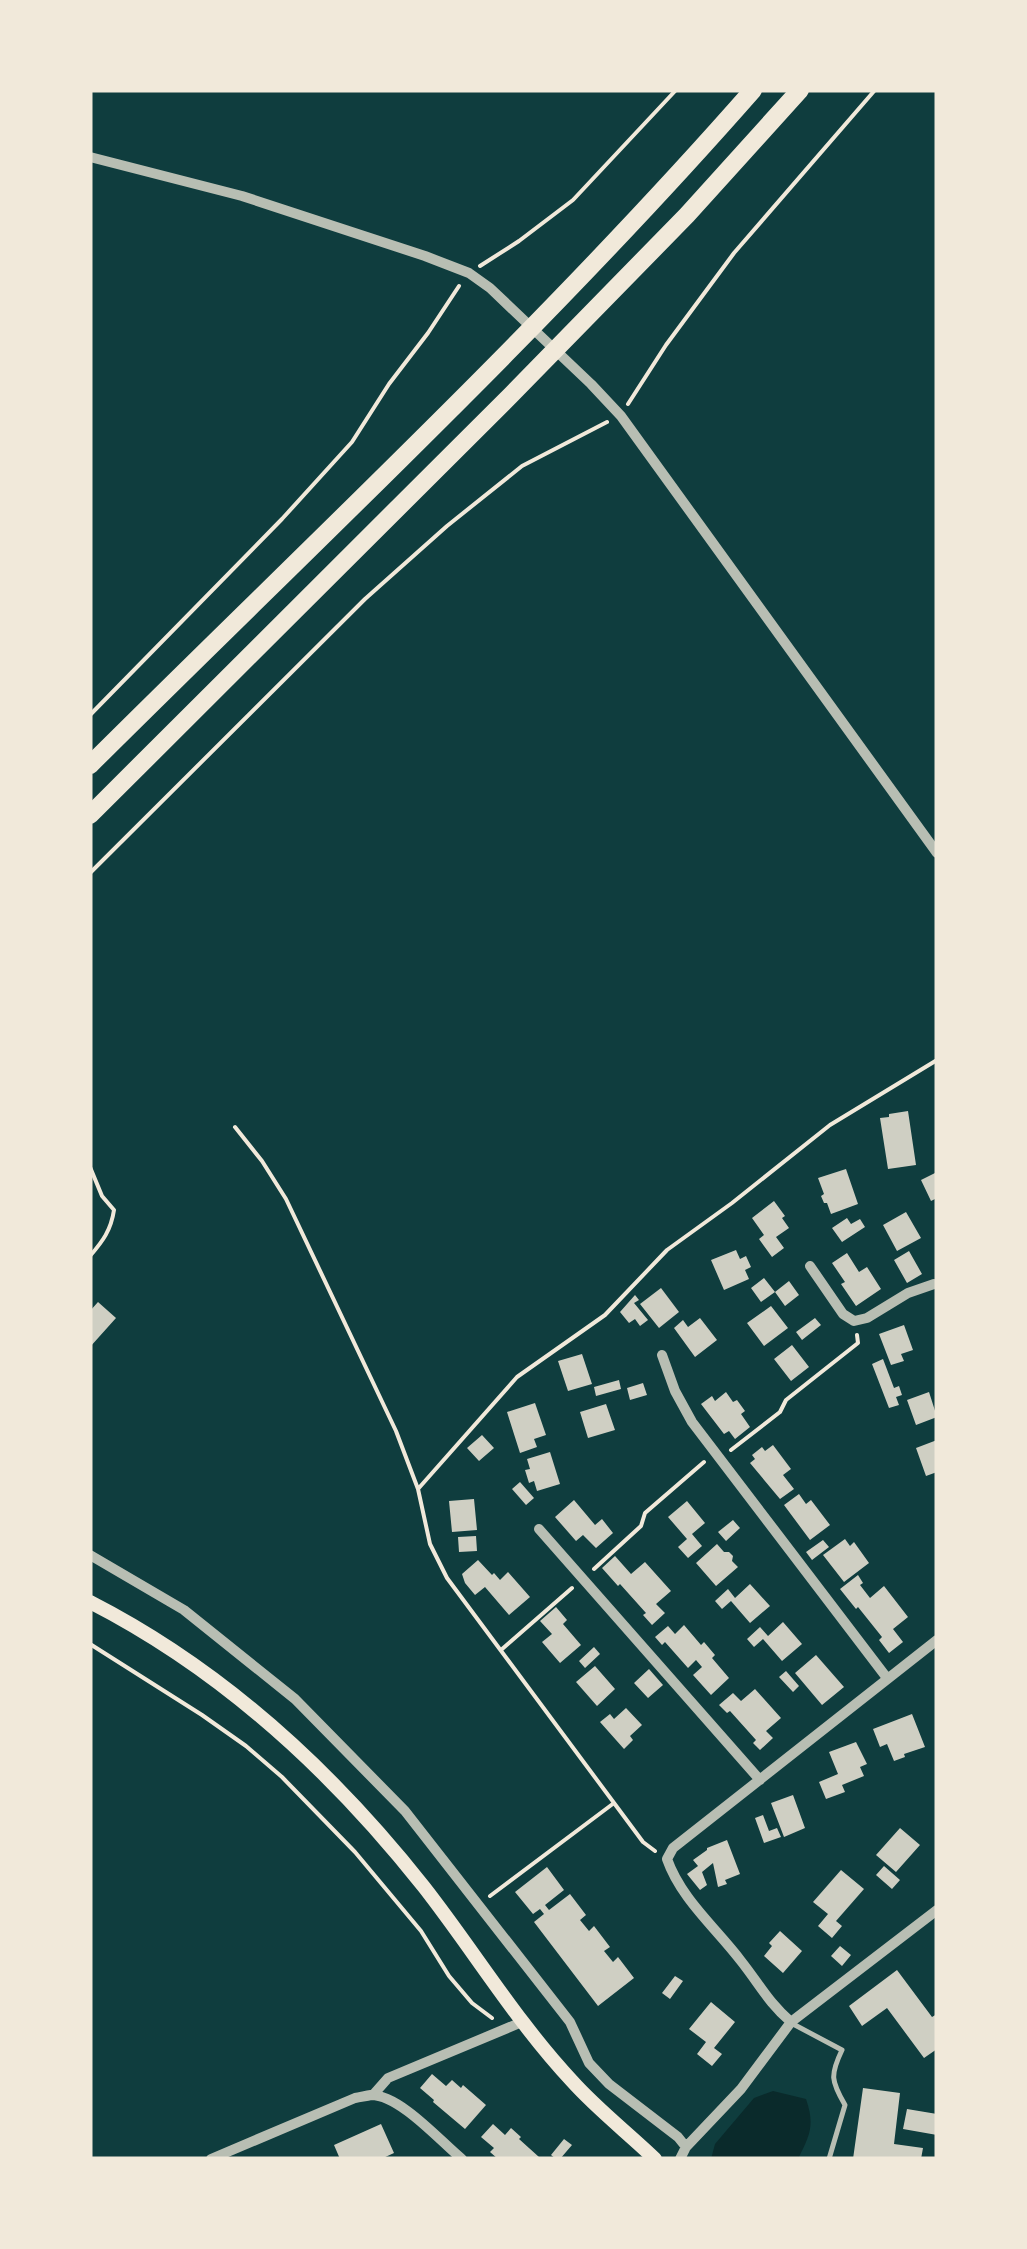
<svg xmlns="http://www.w3.org/2000/svg" width="1027" height="2249" viewBox="0 0 1027 2249" font-family="Lora,serif">
<style>
.water{fill:#0a2a2b}
.building{fill:#cfcfc3}
.lines{fill:none;stroke-linecap:round;stroke-linejoin:round}
.path{stroke:#f1e9da;stroke-width:4}
.service{stroke:#b8beb3;stroke-width:5}
.minor{stroke:#b8beb3;stroke-width:10}
.secondary{stroke:#f1e9da;stroke-width:14}
.trunk{stroke:#f1e9da;stroke-width:18}
</style>
<rect width="100%" height="100%" fill="#0f3d3e"/>
<path class="water" d="M 773,2091 L 806,2099 C 815,2125 810,2135 798,2159 L 711,2159 L 715,2144 L 754,2098 Z"/>
<path class="building" d="M 908,1111 L 916,1165 L 888,1169 L 880,1118 L 889,1117 L 889,1114 Z
M 846,1169 L 858,1204 L 831,1214 L 827,1203 L 824,1203 L 821,1196 L 824,1194 L 818,1178 Z
M 937,1172 L 937,1198 L 931,1201 L 921,1180 Z
M 774,1201 L 785,1216 L 782,1218 L 789,1228 L 776,1237 L 784,1248 L 772,1257 L 759,1239 L 764,1235 L 752,1218 Z
M 906,1212 L 921,1238 L 897,1251 L 883,1225 Z
M 847,1218 L 851,1224 L 860,1219 L 865,1227 L 842,1242 L 832,1228 Z
M 736,1250 L 740,1259 L 746,1256 L 751,1267 L 745,1270 L 749,1279 L 724,1290 L 711,1260 Z
M 909,1251 L 922,1274 L 907,1283 L 894,1260 Z
M 847,1253 L 859,1272 L 867,1267 L 881,1289 L 856,1306 L 841,1284 L 845,1282 L 832,1263 Z
M 764,1278 L 775,1292 L 761,1302 L 751,1288 Z
M 789,1281 L 799,1295 L 785,1306 L 775,1292 Z
M 661,1288 L 679,1312 L 659,1328 L 640,1304 Z
M 635,1295 L 639,1300 L 634,1303 L 648,1320 L 640,1326 L 635,1319 L 629,1323 L 620,1312 Z
M 98,1302 L 116,1318 L 90,1347 L 90,1311 Z
M 771,1306 L 788,1328 L 764,1346 L 747,1323 Z
M 700,1318 L 717,1340 L 695,1357 L 674,1328 L 683,1320 L 688,1327 Z
M 815,1318 L 821,1325 L 802,1340 L 796,1332 Z
M 904,1325 L 913,1350 L 901,1354 L 904,1361 L 891,1365 L 879,1334 Z
M 792,1345 L 809,1367 L 791,1381 L 774,1359 Z
M 582,1354 L 592,1384 L 568,1391 L 558,1361 Z
M 883,1359 L 894,1388 L 899,1386 L 902,1395 L 896,1397 L 899,1405 L 889,1408 L 872,1364 Z
M 619,1380 L 621,1389 L 596,1396 L 594,1387 Z
M 643,1383 L 647,1395 L 630,1400 L 627,1388 Z
M 726,1392 L 733,1402 L 737,1400 L 745,1411 L 741,1414 L 750,1427 L 735,1439 L 729,1431 L 724,1434 L 701,1404 L 712,1396 L 715,1401 Z
M 929,1392 L 937,1417 L 916,1425 L 907,1400 Z
M 535,1403 L 546,1435 L 534,1439 L 537,1447 L 520,1453 L 507,1412 Z
M 606,1404 L 615,1430 L 588,1438 L 580,1412 Z
M 482,1435 L 494,1448 L 479,1461 L 467,1448 Z
M 937,1440 L 937,1472 L 926,1476 L 916,1448 Z
M 773,1445 L 791,1469 L 783,1475 L 794,1489 L 780,1499 L 750,1463 L 755,1459 L 752,1455 L 762,1447 L 765,1451 Z
M 550,1452 L 560,1484 L 537,1491 L 534,1481 L 529,1483 L 525,1470 L 530,1469 L 527,1459 Z
M 520,1482 L 534,1498 L 526,1505 L 512,1489 Z
M 799,1494 L 806,1504 L 811,1500 L 830,1525 L 810,1540 L 784,1505 Z
M 474,1499 L 477,1530 L 452,1532 L 449,1501 Z
M 574,1500 L 595,1525 L 602,1519 L 613,1533 L 596,1548 L 583,1535 L 576,1541 L 555,1517 Z
M 687,1501 L 705,1523 L 692,1534 L 702,1546 L 688,1558 L 678,1547 L 687,1539 L 668,1517 Z
M 733,1520 L 740,1528 L 726,1541 L 718,1532 Z
M 476,1536 L 477,1551 L 459,1552 L 458,1537 Z
M 845,1539 L 850,1546 L 854,1542 L 869,1563 L 844,1582 L 823,1555 Z
M 823,1540 L 829,1547 L 812,1560 L 806,1552 Z
M 717,1544 L 724,1552 L 729,1552 L 733,1556 L 732,1561 L 738,1567 L 716,1586 L 696,1563 Z
M 615,1556 L 631,1574 L 645,1562 L 671,1591 L 656,1604 L 665,1613 L 652,1625 L 643,1615 L 646,1613 L 620,1584 L 618,1586 L 602,1568 Z
M 478,1560 L 492,1575 L 494,1573 L 500,1580 L 508,1572 L 530,1597 L 509,1615 L 485,1587 L 475,1595 L 465,1583 L 462,1574 Z
M 858,1575 L 863,1583 L 860,1585 L 870,1598 L 884,1586 L 908,1617 L 893,1629 L 903,1642 L 889,1653 L 879,1640 L 882,1637 L 858,1607 L 856,1609 L 840,1589 Z
M 750,1584 L 770,1606 L 750,1623 L 731,1601 L 722,1609 L 715,1601 L 728,1589 L 735,1598 Z
M 556,1607 L 567,1620 L 563,1624 L 581,1645 L 560,1663 L 542,1642 L 552,1634 L 540,1621 Z
M 783,1622 L 802,1644 L 782,1661 L 763,1639 L 754,1647 L 747,1639 L 760,1627 L 768,1636 Z
M 684,1625 L 701,1645 L 704,1642 L 715,1655 L 712,1658 L 729,1678 L 711,1695 L 693,1675 L 702,1667 L 696,1660 L 688,1668 L 665,1642 L 662,1645 L 655,1637 L 668,1626 L 675,1634 Z
M 594,1647 L 600,1654 L 585,1668 L 579,1661 Z
M 816,1655 L 844,1687 L 822,1705 L 795,1673 Z
M 595,1666 L 615,1689 L 597,1706 L 576,1682 Z
M 649,1669 L 663,1685 L 648,1698 L 634,1683 Z
M 786,1671 L 799,1686 L 793,1692 L 779,1677 Z
M 755,1689 L 781,1718 L 766,1731 L 773,1738 L 760,1750 L 753,1743 L 756,1740 L 730,1711 L 727,1713 L 719,1705 L 733,1693 L 741,1701 Z
M 626,1708 L 642,1725 L 630,1736 L 633,1740 L 624,1749 L 600,1722 L 610,1714 L 614,1719 Z
M 912,1714 L 925,1747 L 904,1754 L 905,1757 L 894,1761 L 887,1744 L 880,1747 L 873,1729 Z
M 856,1742 L 867,1764 L 860,1767 L 864,1776 L 842,1785 L 845,1792 L 826,1799 L 819,1782 L 838,1774 L 829,1752 Z
M 793,1795 L 805,1828 L 784,1837 L 771,1803 Z
M 763,1815 L 769,1831 L 777,1828 L 781,1837 L 764,1843 L 755,1818 Z
M 900,1828 L 920,1845 L 896,1872 L 876,1855 Z
M 727,1840 L 740,1874 L 725,1880 L 727,1884 L 718,1887 L 713,1863 L 702,1872 L 707,1885 L 700,1890 L 687,1874 L 698,1866 L 693,1860 L 707,1850 L 707,1848 Z
M 884,1866 L 900,1880 L 892,1889 L 876,1875 Z
M 547,1867 L 564,1890 L 545,1905 L 549,1910 L 570,1894 L 586,1915 L 580,1920 L 589,1931 L 594,1926 L 610,1947 L 604,1951 L 613,1962 L 618,1957 L 634,1978 L 598,2006 L 534,1922 L 544,1914 L 540,1909 L 533,1914 L 515,1892 Z
M 841,1870 L 864,1889 L 836,1921 L 842,1926 L 832,1938 L 818,1926 L 828,1914 L 813,1902 Z
M 780,1931 L 802,1951 L 783,1973 L 764,1956 L 772,1946 L 769,1943 Z
M 840,1946 L 851,1955 L 842,1966 L 831,1956 Z
M 897,1970 L 932,2017 L 937,2014 L 937,2049 L 924,2058 L 887,2008 L 862,2026 L 849,2006 Z
M 675,1976 L 683,1981 L 670,1999 L 662,1993 Z
M 711,2002 L 735,2022 L 714,2048 L 722,2054 L 712,2066 L 697,2054 L 706,2042 L 689,2029 Z
M 432,2074 L 446,2086 L 452,2080 L 461,2088 L 463,2085 L 486,2105 L 465,2129 L 433,2102 L 434,2100 L 420,2088 Z
M 863,2088 L 900,2093 L 894,2144 L 923,2148 L 921,2159 L 853,2159 Z
M 907,2109 L 937,2114 L 937,2135 L 903,2129 Z
M 381,2124 L 394,2153 L 381,2159 L 340,2159 L 334,2145 Z
M 493,2124 L 505,2135 L 511,2128 L 521,2137 L 519,2139 L 539,2157 L 537,2159 L 498,2159 L 490,2152 L 494,2148 L 481,2137 Z
M 564,2139 L 572,2145 L 560,2159 L 556,2159 L 551,2155 Z"/>
<g class="lines">
<path class="path" d="M 480,266 L 519,241 L 573,200 L 676,90
M 628,404 L 666,345 L 734,253 L 875,90
M 90,715 L 282,519 L 352,442 L 389,384 L 428,333 L 459,286
M 90,873 L 365,599 L 447,526 L 522,466 L 607,422
M 235,1127 L 262,1161 L 286,1199 L 396,1431 L 418,1489 L 430,1544 L 447,1578 L 643,1842 L 655,1851
M 90,1167 L 102,1196 L 114,1210 C 111,1230 103,1241 90,1256
M 731,1450 L 780,1412 L 786,1400 L 858,1343 L 857,1335
M 418,1489 L 517,1377 L 605,1315 L 667,1250 L 732,1203 L 830,1125 L 937,1060
M 594,1569 L 641,1526 L 645,1513 L 704,1462
M 90,1644 L 202,1715 L 246,1746 L 282,1777 L 355,1852 L 421,1931 L 449,1976 L 472,2003 L 492,2018
M 501,1650 L 572,1588
M 490,1896 L 614,1803"/>
<path class="service" d="M 793,2024 L 842,2050 C 830,2075 831,2081 845,2105 L 829,2159"/>
<path class="minor" d="M 90,157 L 242,196 L 425,256 L 469,273 L 490,288 L 591,384 L 621,416 L 937,853
M 810,1266 L 843,1314 L 854,1321 L 867,1318 L 908,1293 L 934,1284
M 662,1355 L 675,1391 L 692,1422 L 887,1678
M 539,1529 L 760,1780
M 90,1555 L 184,1610 L 295,1699 L 405,1811 L 570,2022 L 589,2063 L 609,2084 L 678,2137 L 686,2147
M 791,2022 C 768,2002 760,1985 741,1961 C 716,1928 681,1899 667,1859 L 673,1848 L 937,1640
M 373,2095 L 388,2078 L 522,2022
M 211,2159 L 355,2098 C 360,2097 366,2096 371,2095 C 400,2095 440,2141 462,2159
M 680,2159 L 686,2147 L 741,2089 L 791,2022 L 937,1910"/>
<path class="secondary" d="M 90,1602 C 221,1669 333,1772 424,1887 C 474,1951 516,2021 572,2081 C 597,2109 628,2133 655,2159"/>
<path class="trunk" d="M 90,765 C 313,543 545,327 753,90
M 90,815 L 512,394 L 687,215 L 800,90"/>
</g>
<rect width="1027" height="2249" fill="none" stroke="#f1e9da" stroke-width="185"/>
</svg>
